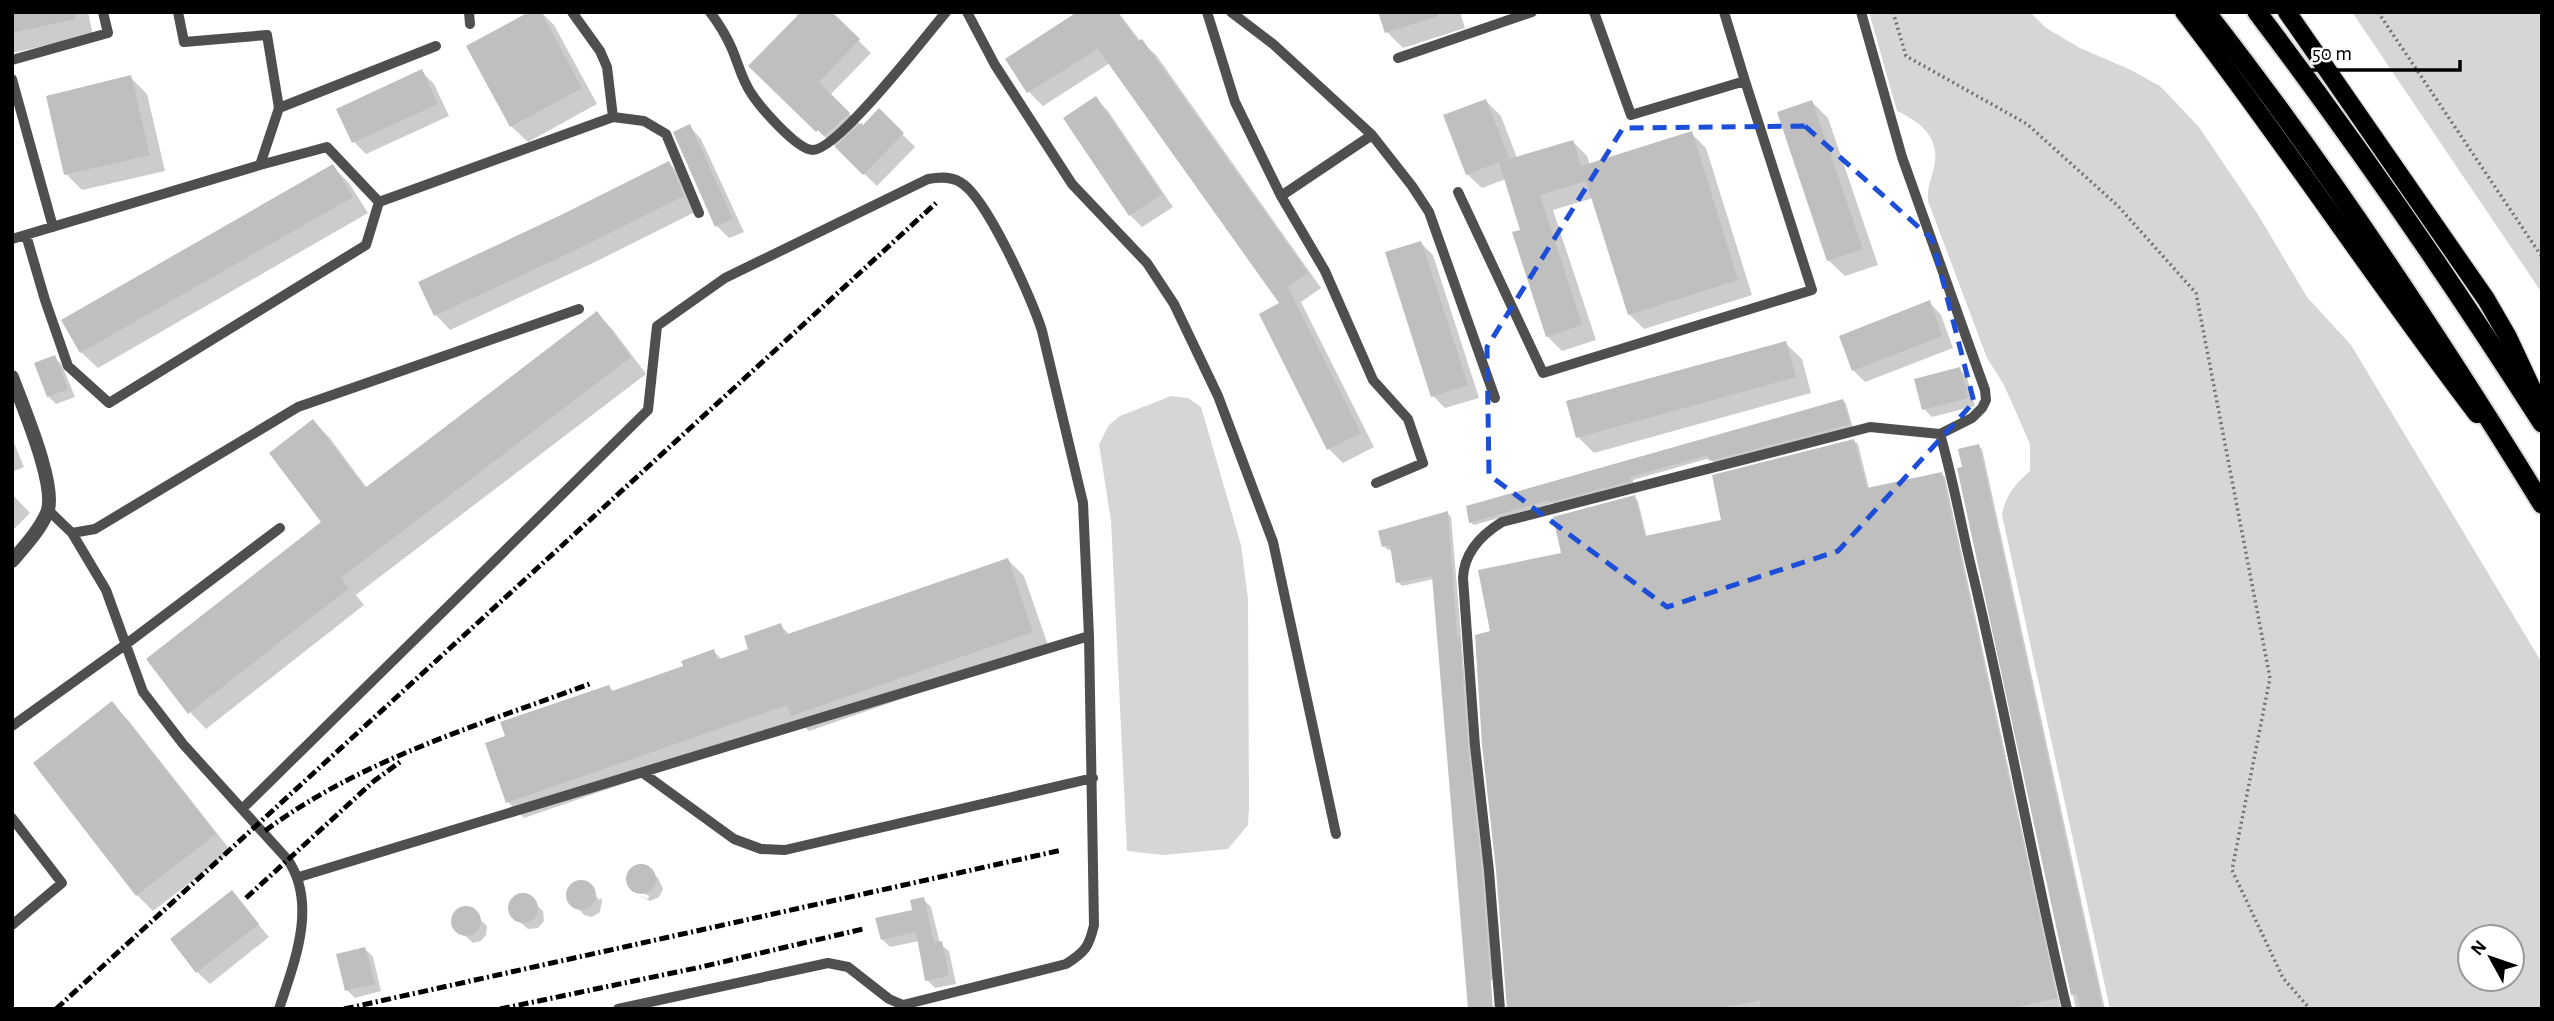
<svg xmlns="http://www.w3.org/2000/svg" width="2554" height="1021" viewBox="0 0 2554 1021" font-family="'Alegreya Sans',sans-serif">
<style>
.green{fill:#d6d6d6;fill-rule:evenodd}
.shadow{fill:#0003}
.building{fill:#bfbfbf}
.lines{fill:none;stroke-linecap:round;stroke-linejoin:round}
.primary-casing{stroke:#dbdbdb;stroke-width:21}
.trunk-casing{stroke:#dbdbdb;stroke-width:23}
.path{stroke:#717171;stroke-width:3.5;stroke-dasharray:2 3.5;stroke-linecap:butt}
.service{stroke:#4f4f4f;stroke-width:10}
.minor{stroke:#4f4f4f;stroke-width:14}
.primary{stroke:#000;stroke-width:18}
.trunk{stroke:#000;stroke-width:19}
.rail{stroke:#000;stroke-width:5;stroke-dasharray:10 3.5 2 3.5;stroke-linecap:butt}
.marked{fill:none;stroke:#1d4ed8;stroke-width:5;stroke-dasharray:14 9;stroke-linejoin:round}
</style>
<rect width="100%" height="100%" fill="#fff"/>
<path class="green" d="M 1869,12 L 2030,12 L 2046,28 L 2080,48 L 2131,70 L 2160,86 L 2199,127 L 2257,213 L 2307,297 L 2351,345 L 2542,663 L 2542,1009 L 2110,1009 L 2002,515 C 2005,496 2016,483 2030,471 L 2030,444 L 2004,385 L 1987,358 L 1928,201 C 1927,188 1931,180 1934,167 C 1941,137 1920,122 1897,111 ZM 2470,937 L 2512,937 L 2512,979 L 2470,979 Z
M 2352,12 L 2542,12 L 2542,293 Z
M 1171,396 L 1188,398 L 1201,407 L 1241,545 L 1248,599 L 1249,808 L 1248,825 L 1228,849 L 1163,855 L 1127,851 L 1111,521 L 1099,444 L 1109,425 L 1120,416 Z"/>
<path class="shadow" d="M 12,12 L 88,12 L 93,35 L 12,53 Z
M 532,12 L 541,12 L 554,25 L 597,104 L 528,142 L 511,126 Z
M 794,12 L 830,12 L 871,53 L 830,95 L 863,127 L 879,111 L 915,147 L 877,186 L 750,66 L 799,17 Z
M 1074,12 L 1118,12 L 1141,42 L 1156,55 L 1321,288 L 1301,302 L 1374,447 L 1343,463 L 1329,449 L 1281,304 L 1110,63 L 1043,106 L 1029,92 L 1008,59 L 1076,15 Z
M 1380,12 L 1460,12 L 1465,28 L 1403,48 L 1387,32 Z
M 422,72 L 434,84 L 449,116 L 366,154 L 354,142 Z
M 130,77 L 147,94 L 165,171 L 82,190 L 66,174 Z
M 1095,98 L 1108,111 L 1173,207 L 1142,227 L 1130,215 L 1065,119 Z
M 1486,101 L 1501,116 L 1517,158 L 1572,141 L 1587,156 L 1590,165 L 1691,133 L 1706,148 L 1752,295 L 1644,329 L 1629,314 L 1593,198 L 1553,210 L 1596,340 L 1562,351 L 1547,336 L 1522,231 L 1506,179 L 1482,188 L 1467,174 Z
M 1812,102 L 1828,118 L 1878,265 L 1845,276 L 1828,260 Z
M 689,126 L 701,139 L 744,232 L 729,238 L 717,226 Z
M 669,163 L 684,178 L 697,211 L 593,263 L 450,330 L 436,315 Z
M 333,167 L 349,183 L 368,213 L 98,368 L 81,352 Z
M 1421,243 L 1433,255 L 1479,398 L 1445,408 L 1433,396 Z
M 1929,302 L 1941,315 L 1953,348 L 1865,382 L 1853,370 Z
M 597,313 L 613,330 L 646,374 L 356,595 L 364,605 L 206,729 L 190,712 L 324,522 L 313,421 L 329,437 L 367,488 Z
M 1785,343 L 1802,359 L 1811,393 L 1594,453 L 1578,437 Z
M 54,357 L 62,365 L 75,397 L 56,404 L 48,396 Z
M 1959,369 L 1967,377 L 1975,406 L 1932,417 L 1924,409 Z
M 1843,400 L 1846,404 L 1853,428 L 1714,463 L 1710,458 L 1633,480 L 1634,484 L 1554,505 L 1553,503 L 1474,525 L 1470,522 Z
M 12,438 L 24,467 L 12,472 Z
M 1854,441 L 1858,444 L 1869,489 L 1942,474 L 1945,477 L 2061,1009 L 1513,1009 L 1492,633 L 1563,554 L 1634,497 L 1638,501 L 1647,538 L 1724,521 Z
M 1978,446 L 1982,449 L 2105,1009 L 2076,1009 L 1959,470 L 1964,469 Z
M 12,494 L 30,513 L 12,531 Z
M 1447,513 L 1451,517 L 1471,752 L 1485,877 L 1493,980 L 1488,981 L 1434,579 L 1402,586 L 1398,582 L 1393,549 L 1388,550 L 1384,546 Z
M 1008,560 L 1024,576 L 1049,648 L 809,731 L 800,723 L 524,818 L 508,802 L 507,737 L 609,687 L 614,692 L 685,668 L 714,651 L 722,660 L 751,650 L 780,625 L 790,635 Z
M 112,704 L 128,720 L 231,851 L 153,911 L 137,895 Z
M 641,866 L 649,870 L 658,878 L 663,889 L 659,897 L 650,901 L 638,895 L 648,899 L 649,896 L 632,888 L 628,879 L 631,871 Z
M 582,882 L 588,884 L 599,900 L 601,898 L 602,901 L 600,912 L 592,917 L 584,915 L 569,898 L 571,887 Z
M 232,893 L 269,937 L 210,984 L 197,972 Z
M 526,896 L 543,911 L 544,921 L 538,928 L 528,929 L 511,914 L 510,905 L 515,898 Z
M 923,899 L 931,907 L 940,944 L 949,951 L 956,984 L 935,988 L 927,980 L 919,941 L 890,947 L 882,939 L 914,911 Z
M 461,909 L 469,909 L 487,926 L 486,935 L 481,941 L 473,943 L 454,925 L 454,916 Z
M 365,949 L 373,957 L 381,991 L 355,998 L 347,990 Z"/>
<path class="building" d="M 12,12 L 74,12 L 75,19 L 12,33 Z
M 529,12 L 541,12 L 582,88 L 510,127 L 466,46 Z
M 801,12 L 832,12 L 860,39 L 819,82 L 850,113 L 824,136 L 818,130 L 816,132 L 748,66 Z
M 1077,12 L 1117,12 L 1138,41 L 1142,39 L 1308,273 L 1288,287 L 1361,433 L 1327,450 L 1259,314 L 1279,303 L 1098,49 L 1027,93 L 1005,59 Z
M 1378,12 L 1438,12 L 1438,16 L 1385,33 Z
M 422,69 L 438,104 L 352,143 L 336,109 Z
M 131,75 L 150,155 L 64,175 L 46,96 Z
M 1096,96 L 1162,194 L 1129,216 L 1063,118 Z
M 1486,99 L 1509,158 L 1502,161 L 1573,140 L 1581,166 L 1692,131 L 1738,280 L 1628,315 L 1586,181 L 1540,195 L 1582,325 L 1546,337 L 1512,232 L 1520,230 L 1499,162 L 1466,175 L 1443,115 Z
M 1812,100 L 1863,249 L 1827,261 L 1777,112 Z
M 879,108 L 904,133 L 863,175 L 835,147 L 861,123 L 863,125 Z
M 690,124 L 733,219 L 715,227 L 673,132 Z
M 669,161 L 684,196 L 578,249 L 434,316 L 418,282 L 561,215 Z
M 333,164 L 353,197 L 80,353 L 61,320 Z
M 1421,241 L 1468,385 L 1431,397 L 1385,252 Z
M 1930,300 L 1942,336 L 1852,371 L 1839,336 Z
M 597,311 L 631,357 L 341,578 L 349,588 L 188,714 L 146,659 L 321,522 L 269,453 L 313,419 L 365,488 Z
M 1786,341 L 1796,377 L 1576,438 L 1566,401 Z
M 55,355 L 68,389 L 47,397 L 34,363 Z
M 1960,367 L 1968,398 L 1922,410 L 1914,379 Z
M 1843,399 L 1850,424 L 1709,461 L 1708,455 L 1630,477 L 1631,481 L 1549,502 L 1549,500 L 1469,523 L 1466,506 Z
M 1854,439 L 1867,488 L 1942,472 L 2057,998 L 2009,1009 L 1761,1009 L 1760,1000 L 1716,1009 L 1507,1009 L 1496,870 L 1482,745 L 1475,635 L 1490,631 L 1478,570 L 1561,553 L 1553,517 L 1635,495 L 1645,536 L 1721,520 L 1712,475 Z
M 1979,444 L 2103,1009 L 2081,1009 L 2077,994 L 2071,995 L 2062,954 L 1957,468 L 1962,467 L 1958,449 Z
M 1448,511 L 1457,638 L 1460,638 L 1468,747 L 1482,872 L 1493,1009 L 1468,1009 L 1432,576 L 1396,583 L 1390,545 L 1382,547 L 1378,531 Z
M 1008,558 L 1033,632 L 791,716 L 787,705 L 506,803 L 485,743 L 505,736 L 500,722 L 609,685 L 612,691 L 683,666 L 681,661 L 714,649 L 717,660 L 748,649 L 744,636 L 781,623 L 785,635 Z
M 112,701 L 216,834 L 136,896 L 33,763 Z
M626 879a15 15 0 1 1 30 0a15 15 0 1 1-30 0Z
M566 895a15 15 0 1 1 30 0a15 15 0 1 1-30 0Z
M 232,890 L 259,924 L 196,973 L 170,939 Z
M508 908a15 15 0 1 1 30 0a15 15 0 1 1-30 0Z
M 924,897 L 934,943 L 942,941 L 949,976 L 925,981 L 916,932 L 881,940 L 875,918 L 912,910 L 910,900 Z
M451 921a15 15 0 1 1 30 0a15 15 0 1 1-30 0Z
M 365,947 L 375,984 L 345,991 L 336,954 Z"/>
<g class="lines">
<g class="primary-casing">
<path id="primary" d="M 2184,12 C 2285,143 2376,282 2477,414
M 2287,12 L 2486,299 L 2508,337 L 2542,410"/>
</g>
<g class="trunk-casing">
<path id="trunk" d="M 2206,12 C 2328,168 2438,335 2542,504
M 2257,12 C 2358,145 2452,282 2542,423"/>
</g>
<path class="path" d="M 1893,12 L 1906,56 L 2027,124 L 2118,206 L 2196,293 L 2270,678 L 2232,870 L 2283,978 L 2310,1009
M 2378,12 L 2542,257"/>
<path class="service" d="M 469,12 L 470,24
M 572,12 L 600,51 L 607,67 L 613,117 L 644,121 L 666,134 L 699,213
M 710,12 C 719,24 726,35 732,49 C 738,63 742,80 751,93 C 760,107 797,150 813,150 C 838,150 926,36 946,12
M 967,12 L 995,65 L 1072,184 L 1147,263 L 1174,304 L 1218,396 L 1273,542 L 1336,834
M 1207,12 L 1235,102 L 1281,196 L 1372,135 L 1273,44 L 1231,12
M 1594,12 L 1631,115 L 1745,81 L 1724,12
M 1398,58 L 1532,12
M 12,60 L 108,33 L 103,12
M 12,79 L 53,227
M 279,108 L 436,46
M 1372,135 L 1412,186 L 1429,212 L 1495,398
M 260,165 L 327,147 L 379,202 L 613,117
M 1458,192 L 1543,373 L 1812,290 L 1745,81
M 1281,196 L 1325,271 L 1373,380 L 1408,419 L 1423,463 L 1376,483
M 26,235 L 45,300 L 68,366 L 109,403 L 366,245 L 379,202
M 12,239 L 260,165 L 279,108 L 267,35 L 184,42 L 178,12
M 1940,434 C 1954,482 1962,531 1974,579 C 2008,722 2033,866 2067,1009
M 48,510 L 72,533 L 106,590 L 143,692 L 183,744 L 288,860 C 318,905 294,963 279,1009
M 72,533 L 95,529 L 298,407 L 579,309
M 12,726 L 125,645 L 280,528
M 643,773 L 734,839 L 761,849 L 785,850 L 1093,778
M 242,809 L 648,410 L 657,326 L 725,278 L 928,179 C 939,177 950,176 960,182 C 986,196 1033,301 1042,331 L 1083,503 L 1089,636 L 299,877
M 12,818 L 62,883 L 12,925
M 618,1009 L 828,963 L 848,967 L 889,999 L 903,1005 L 1066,964 C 1085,952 1089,947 1094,925 L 1089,636
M 1500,1009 L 1489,871 L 1475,746 L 1463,578 C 1464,553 1481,535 1502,522 L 1870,427 L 1940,434 L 1972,418 L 1982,408 L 1986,400 L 1985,390 L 1902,157 L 1861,12"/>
<path class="minor" d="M 12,377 C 22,405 58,487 47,513 C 39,531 25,546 12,561"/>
<use href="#primary" class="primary"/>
<use href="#trunk" class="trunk"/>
<path class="rail" d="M 265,831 C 361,759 480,725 592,683
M 246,898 L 374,781 L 400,762
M 56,1009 L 936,203
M 344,1009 L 1062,850
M 500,1009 L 701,967 L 863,929"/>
</g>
<path class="marked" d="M 1805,126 L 1932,239 L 1974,402 L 1838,551 L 1667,607 L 1489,475 L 1487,347 L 1623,128 Z"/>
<rect width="2554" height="1021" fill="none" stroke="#000000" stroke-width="28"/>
<g transform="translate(2491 958) rotate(310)"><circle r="33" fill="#ffffff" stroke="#999999" stroke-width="2"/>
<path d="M0-5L12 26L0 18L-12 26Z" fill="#000000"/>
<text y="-10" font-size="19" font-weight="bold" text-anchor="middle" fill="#000000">N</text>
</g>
<path d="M2302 60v10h158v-10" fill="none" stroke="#000000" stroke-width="3.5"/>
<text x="2312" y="60" font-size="21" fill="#000000" stroke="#ffffff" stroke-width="5" paint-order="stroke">50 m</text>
</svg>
